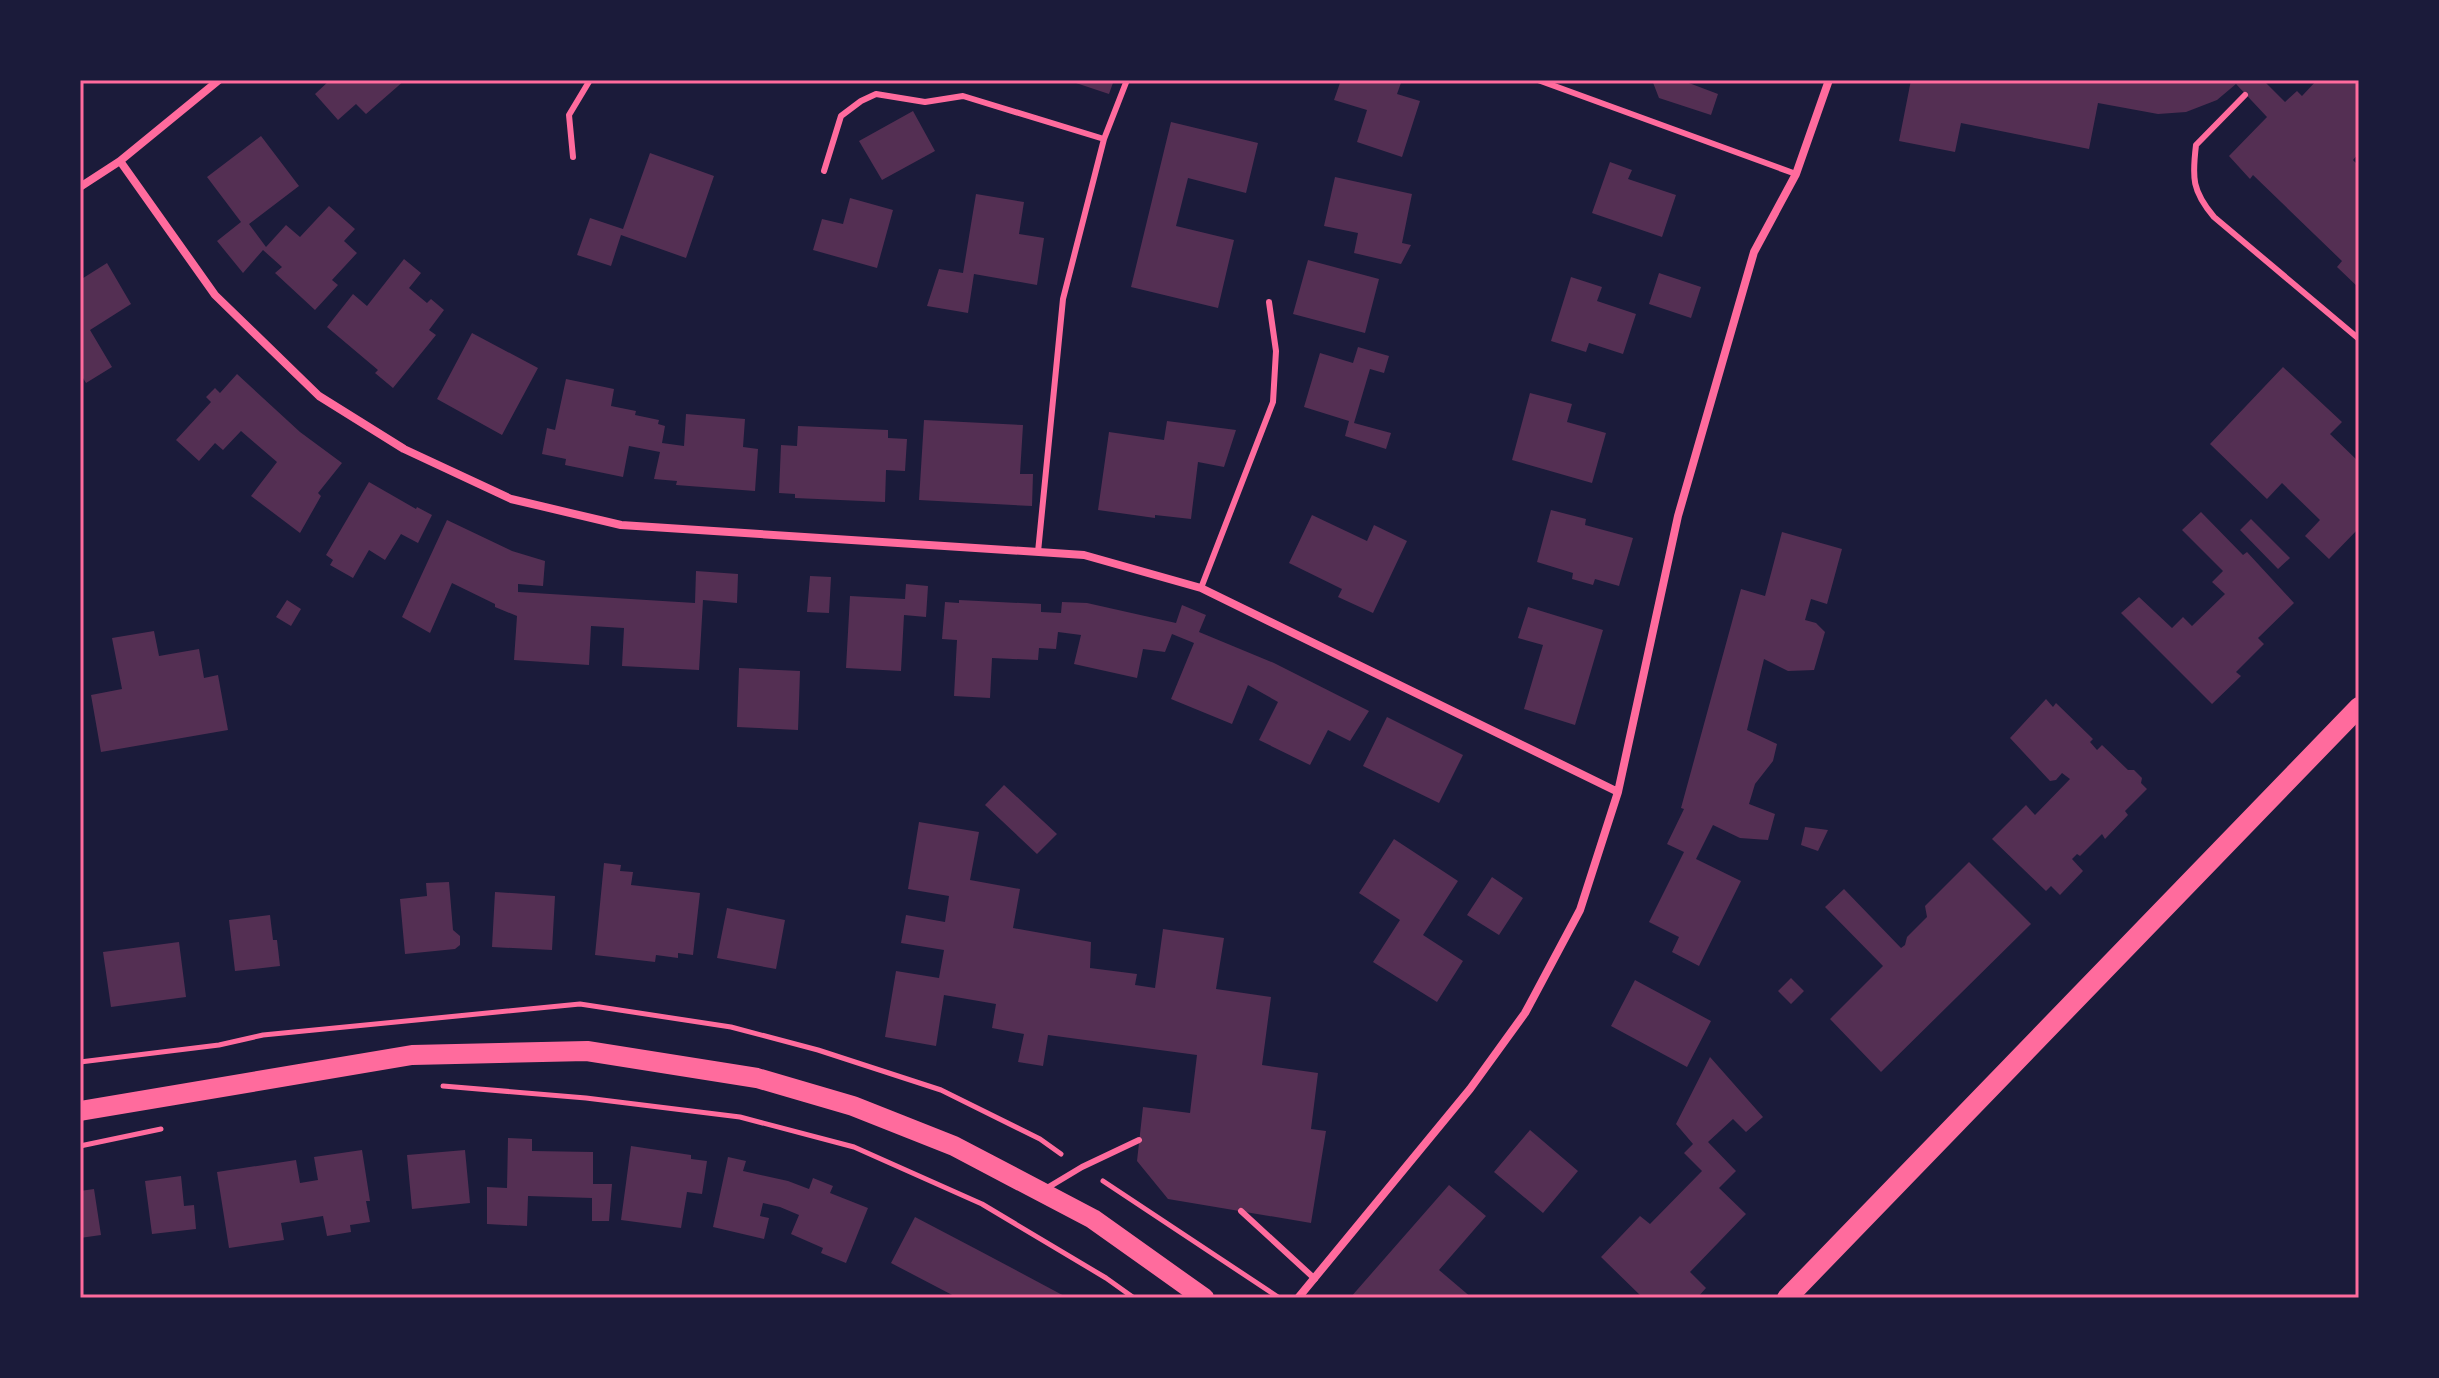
<svg xmlns="http://www.w3.org/2000/svg" width="2439" height="1378" viewBox="0 0 2439 1378" font-family="Karla,sans-serif">
<style>
.building{fill:#542f53}
.lines{fill:none;stroke-linecap:round;stroke-linejoin:round}
.path{stroke:#ff6b9d;stroke-width:5}
.service{stroke:#ff6b9d;stroke-width:6}
.minor{stroke:#ff6b9d;stroke-width:8}
.primary{stroke:#ff6b9d;stroke-width:20}
.neatline{fill:none;stroke:#ff6b9d;stroke-width:3}
</style>
<rect width="100%" height="100%" fill="#1b1b3a"/>
<path class="building" d="M 330,80 L 405,80 L 366,114 L 356,104 L 338,120 L 315,94 Z
M 1067,80 L 1114,80 L 1109,94 Z
M 1341,80 L 1402,80 L 1397,94 L 1420,101 L 1402,157 L 1357,142 L 1367,110 L 1334,100 Z
M 1652,80 L 1681,80 L 1718,94 L 1711,115 L 1659,98 Z
M 1911,80 L 2263,80 L 2285,102 L 2297,91 L 2302,96 L 2317,80 L 2359,80 L 2359,153 L 2353,160 L 2359,166 L 2359,288 L 2337,267 L 2342,261 L 2253,175 L 2250,179 L 2229,156 L 2267,117 L 2236,84 L 2217,100 L 2186,112 L 2158,114 L 2098,103 L 2089,149 L 1961,123 L 1955,152 L 1899,141 Z
M 913,111 L 935,151 L 882,180 L 859,141 Z
M 1171,122 L 1258,143 L 1246,193 L 1188,178 L 1176,226 L 1234,240 L 1218,308 L 1131,287 Z
M 261,136 L 299,186 L 249,224 L 266,247 L 286,225 L 300,237 L 329,206 L 355,229 L 344,241 L 357,253 L 332,280 L 338,285 L 315,310 L 275,273 L 282,267 L 263,250 L 243,273 L 217,241 L 241,222 L 207,177 Z
M 650,153 L 714,176 L 686,258 L 621,235 L 611,266 L 577,255 L 590,218 L 623,229 Z
M 1610,162 L 1632,170 L 1628,179 L 1676,195 L 1662,237 L 1592,213 Z
M 1335,177 L 1412,194 L 1402,243 L 1411,245 L 1401,264 L 1354,253 L 1358,233 L 1324,226 Z
M 976,194 L 1024,202 L 1019,234 L 1044,238 L 1037,285 L 974,274 L 968,313 L 927,306 L 939,269 L 963,273 Z
M 850,198 L 893,210 L 877,268 L 813,250 L 822,219 L 843,224 Z
M 404,259 L 421,273 L 409,288 L 427,303 L 431,299 L 444,310 L 429,330 L 436,335 L 393,388 L 375,373 L 378,370 L 327,327 L 353,294 L 367,306 Z
M 1308,260 L 1379,279 L 1365,333 L 1293,314 Z
M 107,263 L 131,304 L 90,330 L 112,367 L 86,383 L 80,373 L 80,280 Z
M 1659,273 L 1701,287 L 1691,318 L 1649,304 Z
M 1571,277 L 1602,287 L 1597,301 L 1636,314 L 1623,354 L 1589,343 L 1586,352 L 1551,341 Z
M 472,333 L 538,368 L 502,435 L 437,399 Z
M 1358,347 L 1389,356 L 1384,373 L 1370,369 L 1354,423 L 1391,433 L 1386,449 L 1345,436 L 1349,421 L 1304,407 L 1320,353 L 1353,363 Z
M 2283,367 L 2342,422 L 2330,434 L 2359,462 L 2359,528 L 2329,559 L 2305,536 L 2320,520 L 2282,483 L 2267,499 L 2210,444 Z
M 237,374 L 300,432 L 342,463 L 318,493 L 321,496 L 300,533 L 251,496 L 277,462 L 241,431 L 223,450 L 215,443 L 199,461 L 176,440 L 211,402 L 206,397 L 215,388 L 220,393 Z
M 566,379 L 614,389 L 611,406 L 636,411 L 635,415 L 659,420 L 658,424 L 665,426 L 662,443 L 684,446 L 686,414 L 745,419 L 743,447 L 758,449 L 755,491 L 676,485 L 677,481 L 654,479 L 660,452 L 629,446 L 623,477 L 565,465 L 566,459 L 542,454 L 547,428 L 555,430 Z
M 1530,393 L 1572,404 L 1567,422 L 1606,433 L 1592,483 L 1512,460 Z
M 924,420 L 1023,425 L 1020,474 L 1033,474 L 1032,506 L 919,500 Z
M 1167,421 L 1236,430 L 1224,467 L 1198,462 L 1191,519 L 1155,515 L 1155,518 L 1098,510 L 1109,432 L 1164,440 Z
M 798,426 L 888,430 L 888,438 L 907,439 L 905,471 L 886,470 L 885,502 L 795,498 L 795,494 L 779,493 L 781,445 L 797,446 Z
M 369,482 L 416,509 L 417,507 L 432,515 L 418,543 L 401,534 L 385,560 L 369,550 L 353,578 L 330,565 L 333,560 L 326,555 Z
M 1551,510 L 1586,519 L 1585,525 L 1633,538 L 1619,586 L 1595,579 L 1593,585 L 1572,579 L 1573,573 L 1537,562 Z
M 2201,512 L 2243,555 L 2247,552 L 2294,603 L 2258,638 L 2264,644 L 2236,672 L 2241,676 L 2212,704 L 2121,613 L 2139,597 L 2172,628 L 2183,617 L 2192,626 L 2225,594 L 2212,582 L 2223,571 L 2182,530 Z
M 1312,515 L 1367,541 L 1374,525 L 1407,541 L 1373,613 L 1338,597 L 1342,589 L 1289,563 Z
M 2251,519 L 2290,558 L 2278,569 L 2240,530 Z
M 447,520 L 512,551 L 545,561 L 543,586 L 518,584 L 518,592 L 695,603 L 696,571 L 738,574 L 737,603 L 703,600 L 699,670 L 622,666 L 624,628 L 591,626 L 589,665 L 514,660 L 517,616 L 495,607 L 495,604 L 452,583 L 430,633 L 402,617 Z
M 1782,532 L 1842,549 L 1827,604 L 1811,599 L 1805,620 L 1816,623 L 1825,632 L 1814,670 L 1788,671 L 1764,659 L 1747,730 L 1777,744 L 1773,761 L 1755,784 L 1749,804 L 1775,814 L 1768,840 L 1740,838 L 1713,825 L 1696,859 L 1741,881 L 1699,966 L 1672,952 L 1679,937 L 1649,922 L 1684,852 L 1667,844 L 1684,809 L 1681,808 L 1741,589 L 1765,596 Z
M 810,576 L 831,577 L 829,613 L 807,612 Z
M 906,584 L 928,586 L 926,617 L 904,615 L 901,671 L 846,668 L 850,596 L 905,599 Z
M 287,600 L 301,609 L 291,626 L 276,617 Z
M 959,600 L 1041,604 L 1041,612 L 1061,613 L 1062,602 L 1087,603 L 1176,623 L 1182,605 L 1206,615 L 1199,632 L 1274,663 L 1369,711 L 1350,741 L 1328,730 L 1310,765 L 1259,740 L 1278,702 L 1248,685 L 1232,724 L 1171,699 L 1194,643 L 1172,634 L 1165,652 L 1143,649 L 1137,678 L 1074,664 L 1081,635 L 1058,632 L 1056,649 L 1039,648 L 1038,660 L 992,658 L 990,698 L 954,696 L 957,640 L 942,639 L 945,602 L 959,603 Z
M 1528,607 L 1603,630 L 1575,725 L 1524,709 L 1543,645 L 1518,638 Z
M 154,631 L 159,656 L 199,649 L 204,678 L 218,675 L 228,730 L 101,752 L 91,695 L 122,689 L 112,638 Z
M 739,668 L 800,671 L 798,730 L 737,727 Z
M 2046,699 L 2053,707 L 2056,703 L 2093,739 L 2090,742 L 2097,750 L 2102,745 L 2128,770 L 2134,770 L 2142,778 L 2141,783 L 2147,789 L 2125,811 L 2128,815 L 2105,839 L 2102,834 L 2080,856 L 2077,854 L 2072,859 L 2083,871 L 2060,895 L 2051,886 L 2046,891 L 1992,839 L 2026,805 L 2035,815 L 2070,779 L 2062,773 L 2056,780 L 2050,781 L 2010,738 Z
M 1387,717 L 1463,755 L 1439,803 L 1363,766 Z
M 1004,785 L 1057,834 L 1037,854 L 985,805 Z
M 919,822 L 979,832 L 970,880 L 1020,889 L 1013,928 L 1091,942 L 1090,968 L 1137,974 L 1135,985 L 1155,988 L 1163,929 L 1224,938 L 1216,989 L 1271,997 L 1262,1065 L 1318,1073 L 1311,1129 L 1326,1131 L 1311,1223 L 1168,1199 L 1137,1161 L 1143,1107 L 1190,1113 L 1197,1055 L 1048,1035 L 1043,1066 L 1018,1062 L 1024,1034 L 992,1028 L 996,1004 L 944,995 L 936,1046 L 885,1037 L 896,971 L 939,978 L 944,950 L 901,943 L 906,915 L 945,922 L 949,896 L 908,889 Z
M 1805,827 L 1828,830 L 1818,851 L 1801,845 Z
M 1394,839 L 1458,881 L 1423,935 L 1463,961 L 1437,1002 L 1373,962 L 1400,920 L 1359,893 Z
M 1969,862 L 2031,924 L 1881,1072 L 1830,1019 L 1883,966 L 1825,907 L 1844,889 L 1901,948 L 1905,945 L 1907,937 L 1927,917 L 1925,906 Z
M 604,863 L 621,865 L 620,871 L 633,872 L 631,885 L 700,893 L 693,955 L 678,953 L 678,958 L 656,955 L 655,962 L 595,955 Z
M 1492,877 L 1523,898 L 1499,935 L 1467,915 Z
M 449,882 L 453,930 L 460,936 L 460,945 L 455,949 L 405,954 L 400,899 L 427,896 L 426,883 Z
M 495,892 L 555,896 L 552,950 L 492,947 Z
M 727,908 L 785,920 L 776,969 L 717,958 Z
M 270,915 L 273,940 L 277,940 L 280,966 L 235,971 L 229,920 Z
M 179,942 L 186,997 L 111,1007 L 103,952 Z
M 1791,978 L 1804,991 L 1791,1004 L 1778,991 Z
M 1635,980 L 1711,1021 L 1687,1067 L 1611,1026 Z
M 1710,1057 L 1763,1117 L 1746,1132 L 1733,1119 L 1708,1142 L 1736,1171 L 1719,1188 L 1746,1214 L 1690,1272 L 1706,1288 L 1697,1298 L 1643,1298 L 1601,1257 L 1640,1216 L 1650,1224 L 1702,1171 L 1684,1153 L 1693,1144 L 1676,1124 Z
M 1530,1130 L 1578,1171 L 1543,1213 L 1494,1172 Z
M 508,1138 L 532,1139 L 532,1151 L 593,1152 L 593,1184 L 612,1184 L 609,1221 L 592,1221 L 592,1198 L 528,1196 L 527,1226 L 487,1224 L 487,1187 L 507,1188 Z
M 631,1146 L 691,1155 L 691,1159 L 707,1161 L 702,1194 L 687,1192 L 681,1228 L 621,1220 Z
M 362,1150 L 370,1201 L 366,1201 L 370,1222 L 350,1225 L 351,1232 L 327,1236 L 323,1216 L 281,1223 L 284,1240 L 229,1248 L 217,1172 L 296,1160 L 300,1183 L 318,1180 L 314,1157 Z
M 465,1150 L 470,1203 L 412,1209 L 407,1155 Z
M 728,1157 L 746,1161 L 743,1171 L 788,1181 L 809,1189 L 813,1178 L 833,1186 L 830,1193 L 868,1208 L 846,1263 L 821,1253 L 823,1248 L 791,1234 L 799,1215 L 780,1207 L 763,1203 L 760,1216 L 769,1218 L 764,1239 L 713,1227 Z
M 181,1176 L 184,1206 L 194,1205 L 196,1229 L 152,1234 L 145,1181 Z
M 1449,1185 L 1486,1216 L 1439,1270 L 1472,1298 L 1350,1298 Z
M 94,1189 L 101,1235 L 80,1238 L 80,1191 Z
M 915,1217 L 976,1249 L 1068,1298 L 958,1298 L 891,1263 Z"/>
<g class="lines">
<path class="path" d="M 80,1062 L 219,1045 L 263,1035 L 580,1004 L 731,1027 L 818,1050 L 941,1090 L 1040,1139 L 1061,1154
M 443,1086 L 586,1098 L 740,1117 L 854,1147 L 982,1204 L 1106,1278 L 1134,1298
M 80,1146 L 161,1129
M 1103,1181 L 1278,1297"/>
<path class="service" d="M 1538,80 L 1796,174
M 2245,95 L 2196,145 C 2192,178 2192,191 2214,217 L 2359,339
M 573,157 L 569,115 L 590,80
M 824,171 L 841,116 L 861,101 L 876,94 L 925,102 L 963,96 L 1104,139
M 1038,552 L 1063,299 L 1104,139 L 1127,80
M 1201,588 L 1273,402 L 1276,351 L 1269,302
M 1047,1188 L 1082,1167 L 1139,1140
M 1241,1211 L 1315,1279"/>
<path class="minor" d="M 120,161 L 215,295 L 319,396 L 404,449 L 511,499 L 621,525 L 1084,555 L 1201,588 L 1618,792
M 80,187 L 120,161 L 219,80
M 1298,1298 L 1470,1089 L 1525,1013 L 1580,910 L 1618,792 L 1678,516 L 1754,252 L 1796,174 L 1829,80"/>
<path class="primary" d="M 80,1111 L 412,1055 L 587,1051 L 757,1078 L 853,1106 L 954,1146 L 1093,1219 L 1204,1298
M 1787,1298 L 2359,707"/>
</g>
<rect width="2439" height="1378" fill="none" stroke="#1b1b3a" stroke-width="164"/>
<rect x="82" y="82" width="2275" height="1214" class="neatline"/>
</svg>
